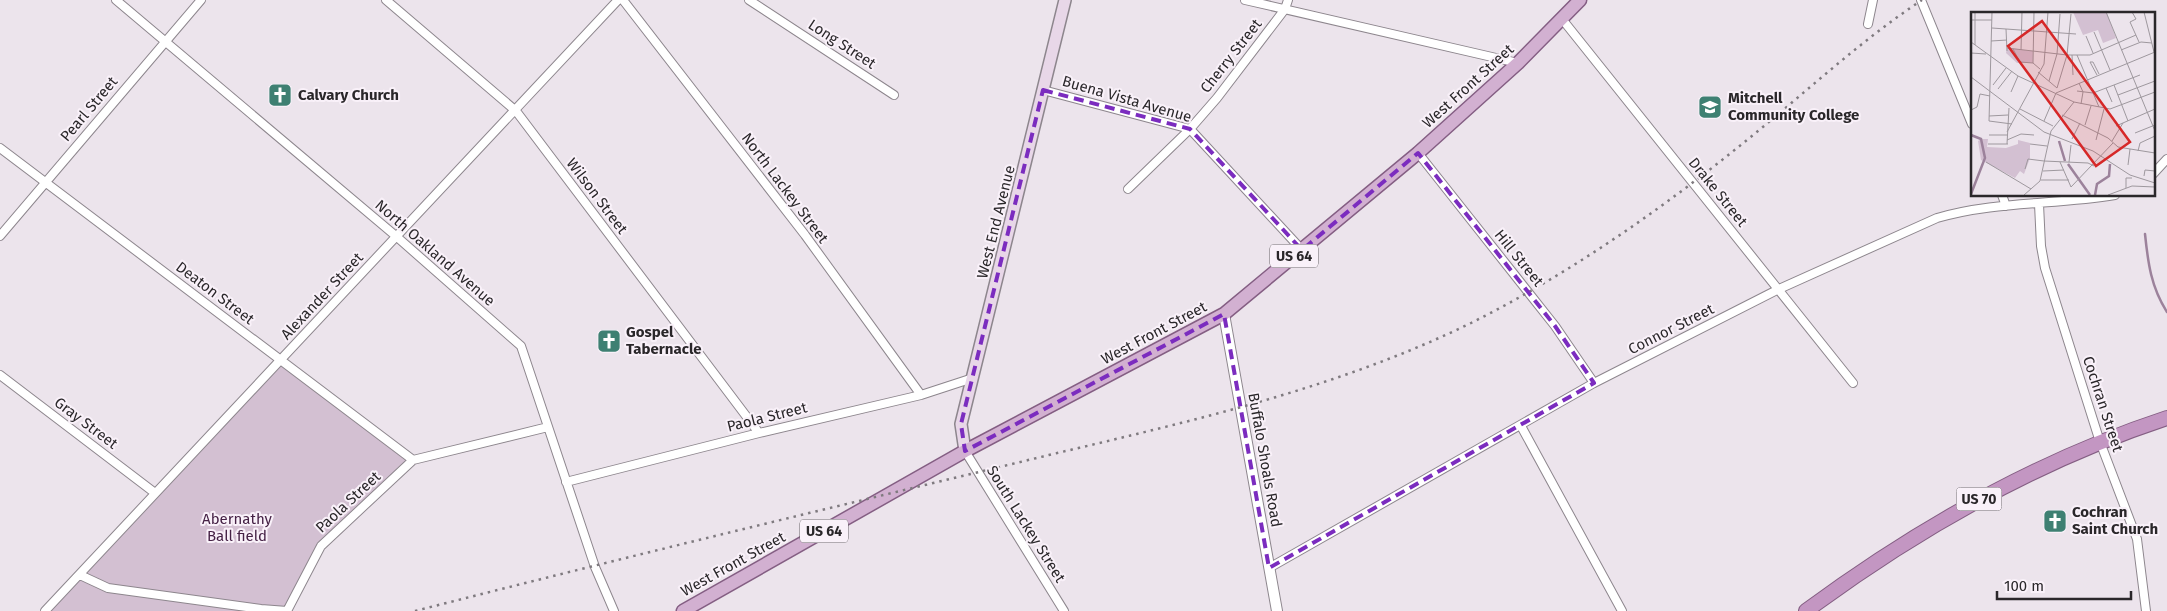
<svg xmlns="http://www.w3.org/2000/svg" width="2167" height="611" viewBox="0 0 2167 611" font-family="'Fira Sans',sans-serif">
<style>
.green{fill:#d3c0d2}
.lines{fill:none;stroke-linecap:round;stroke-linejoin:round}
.stream{stroke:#9c829b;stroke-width:2.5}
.minor-casing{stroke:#8d868d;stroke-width:10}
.tertiary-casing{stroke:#8d868d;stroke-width:12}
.secondary-casing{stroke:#8d868d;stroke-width:14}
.primary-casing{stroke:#845e83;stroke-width:15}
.trunk-casing{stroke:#845e83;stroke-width:16}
.minor{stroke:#fff;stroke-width:8}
.tertiary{stroke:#fff;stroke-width:10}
.secondary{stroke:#e8d7e8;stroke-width:11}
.primary{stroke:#d2b0d1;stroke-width:12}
.trunk{stroke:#c396c2;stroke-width:14}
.rail{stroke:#7f7a7f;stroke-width:2.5;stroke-dasharray:2.5 5;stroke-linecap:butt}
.marked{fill:none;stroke:#7b2cbf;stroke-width:4;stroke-dasharray:10 6;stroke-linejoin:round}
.labels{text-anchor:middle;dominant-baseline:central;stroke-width:4;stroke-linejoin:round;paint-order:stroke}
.shield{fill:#f9f1f9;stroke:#686468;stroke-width:1}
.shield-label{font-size:14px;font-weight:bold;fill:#2a272a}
.street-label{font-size:15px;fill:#2a272a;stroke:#f9f1f9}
.poi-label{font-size:15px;font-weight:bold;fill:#2a272a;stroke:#f9f1f9;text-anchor:start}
.park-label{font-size:15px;fill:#452145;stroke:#f9f1f9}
.inset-river{fill:none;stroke:#9c829b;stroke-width:2.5}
.inset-road{fill:none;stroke:#9e989e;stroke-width:1}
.view{fill:#d62828;fill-opacity:0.15;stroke:#d62828;stroke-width:2.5}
.inset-edge{fill:none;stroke:#2a272a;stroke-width:2.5}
</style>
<rect width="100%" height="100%" fill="#ece4ec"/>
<path class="green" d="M 281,360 L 413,460 L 321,546 L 287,611 L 45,611 Z"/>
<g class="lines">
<path class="stream" d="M 2145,234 C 2148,263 2151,287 2167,312"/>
<g class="minor-casing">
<path id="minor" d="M 116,0 L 397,237 L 521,346 L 595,567 L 614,611
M 386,0 L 516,111 L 759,433
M 623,0 L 805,235 L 921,395
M 749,0 L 894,95
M 1245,0 L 1518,63
M 1921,0 L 1972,124
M 1562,19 L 1853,383
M 1868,24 L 1873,0
M 1043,90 L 1190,129 L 1302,250
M 0,148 L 413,460
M 1418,153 L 1555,326 L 1594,383
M 2153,174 L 2167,159
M 1128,189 L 1190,129 L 1217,98 L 1285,9 L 1288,0
M 2002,195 L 2006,206
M 2039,204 L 2041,246 L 2045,268 L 2100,442 L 2137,539 L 2146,611
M 0,236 L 201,0
M 0,375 L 155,493
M 1521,426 L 1622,611
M 965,451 L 1064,611
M 566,482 L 759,433 L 921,395 L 973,378
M 1269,568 L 1594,383 L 1779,289 L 1937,218 C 1994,201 2056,205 2115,195
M 80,575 L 108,588 L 261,609 L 287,611 L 321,546 L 413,460 L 548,427
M 45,611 L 618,0"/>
</g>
<g class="tertiary-casing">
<path id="tertiary" d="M 1224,314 L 1277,611"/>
</g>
<g class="secondary-casing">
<path id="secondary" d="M 965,451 L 961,424 L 1065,0"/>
</g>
<g class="primary-casing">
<path id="primary" d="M 683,611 L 965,451 L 1224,314 L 1418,153 L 1518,63 L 1580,0"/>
</g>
<g class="trunk-casing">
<path id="trunk" d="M 1806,611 C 1917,529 2036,461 2167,418"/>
</g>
<use href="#minor" class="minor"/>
<use href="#tertiary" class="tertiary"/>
<use href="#secondary" class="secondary"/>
<use href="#primary" class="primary"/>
<use href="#trunk" class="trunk"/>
<path class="rail" d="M 415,611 C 614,560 813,512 1012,464 C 1167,426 1326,394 1471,323 C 1569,274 1662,209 1747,140 C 1805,93 1860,41 1922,0"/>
</g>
<path class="marked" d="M 1043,90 L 1190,129 L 1302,250 L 1418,153 L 1555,326 L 1594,383 L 1269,568 L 1224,314 L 965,451 L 961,424 Z"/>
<defs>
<g id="church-square" transform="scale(1.25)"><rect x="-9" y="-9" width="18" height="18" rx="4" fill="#3e8072" stroke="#f9f1f9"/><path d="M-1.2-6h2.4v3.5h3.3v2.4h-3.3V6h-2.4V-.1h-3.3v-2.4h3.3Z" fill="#fff"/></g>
<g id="university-square" transform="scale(1.25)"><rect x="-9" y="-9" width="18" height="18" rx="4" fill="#3e8072" stroke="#f9f1f9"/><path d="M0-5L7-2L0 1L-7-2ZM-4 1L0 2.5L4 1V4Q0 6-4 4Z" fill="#fff"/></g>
</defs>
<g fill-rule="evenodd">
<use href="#church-square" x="280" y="95"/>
<use href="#university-square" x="1710" y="107"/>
<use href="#church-square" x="609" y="341"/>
<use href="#church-square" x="2055" y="521"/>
</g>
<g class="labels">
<g class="shield">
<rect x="1270" y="244.5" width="48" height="23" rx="4"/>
<rect x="1956.5" y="487.5" width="45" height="23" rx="4"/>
<rect x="800" y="519.5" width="48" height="23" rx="4"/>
</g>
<g class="shield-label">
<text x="1294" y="256">US 64</text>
<text x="1979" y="499">US 70</text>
<text x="824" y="531">US 64</text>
</g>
<g class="street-label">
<text transform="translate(842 44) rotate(33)">Long Street</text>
<text transform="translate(1231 56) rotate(-52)">Cherry Street</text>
<text transform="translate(1468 86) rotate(-42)">West Front Street</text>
<text transform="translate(1127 99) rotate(16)">Buena Vista Avenue</text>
<text transform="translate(89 109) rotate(-50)">Pearl Street</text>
<text transform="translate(785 188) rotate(53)">North Lackey Street</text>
<text transform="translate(1718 192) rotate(51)">Drake Street</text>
<text transform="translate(597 196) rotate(53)">Wilson Street</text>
<text transform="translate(996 222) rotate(-76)">West End Avenue</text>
<text transform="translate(435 253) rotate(41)">North Oakland Avenue</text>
<text transform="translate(1519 258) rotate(51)">Hill Street</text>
<text transform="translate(215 293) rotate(37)">Deaton Street</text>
<text transform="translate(322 296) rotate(-47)">Alexander Street</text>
<text transform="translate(1671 329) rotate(-27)">Connor Street</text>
<text transform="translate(1154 333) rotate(-28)">West Front Street</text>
<text transform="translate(2103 404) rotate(72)">Cochran Street</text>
<text transform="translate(767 417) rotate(-14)">Paola Street</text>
<text transform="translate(86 423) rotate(37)">Gray Street</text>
<text transform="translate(1265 460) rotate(80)">Buffalo Shoals Road</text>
<text transform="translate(348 502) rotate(-43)">Paola Street</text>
<text transform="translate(1026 524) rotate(58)">South Lackey Street</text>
<text transform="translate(733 564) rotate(-29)">West Front Street</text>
</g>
<g class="poi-label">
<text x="298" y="95">Calvary Church</text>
<text x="1728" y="98">Mitchell<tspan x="1728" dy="17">Community College</tspan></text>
<text x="626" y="332">Gospel<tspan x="626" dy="17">Tabernacle</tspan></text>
<text x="2072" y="512">Cochran<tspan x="2072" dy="17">Saint Church</tspan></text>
</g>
<g class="park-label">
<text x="237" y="519">Abernathy<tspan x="237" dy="17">Ball field</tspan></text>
</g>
</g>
<g transform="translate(1971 12)">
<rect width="184" height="184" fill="#ece4ec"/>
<path d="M 102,0 L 138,0 L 136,1 L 145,26 L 132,31 L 127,18 L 112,23 ZM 36,36 L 62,39 L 62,51 L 46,51 L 35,41 ZM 10,127 L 17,127 L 16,135 L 35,136 L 47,132 L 47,128 L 59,131 L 59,146 L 53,162 L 49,159 L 44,166 L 10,148 L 7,129 Z" fill="#d3c0d2"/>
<path class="inset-river" d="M 0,123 L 10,127 L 14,146 L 0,182M 88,129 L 94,149M 97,152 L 119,183M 124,183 L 126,172 L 138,164 L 139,152"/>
<path class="inset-road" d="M 21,0 L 18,109 L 41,112M 135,0 L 184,119M 161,0 L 165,7 L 159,10 L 168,30M 173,0 L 183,40M 0,8 L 21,8M 21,16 L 105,22M 35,17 L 36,39M 123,20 L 139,58M 115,24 L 122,41M 20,29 L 36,28M 0,30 L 47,64 L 103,90 L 139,97 L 184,80M 4,33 L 4,0M 36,36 L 96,43 L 119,43 L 165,23M 42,37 L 49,50 L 62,51 L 69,57M 50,38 L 51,0M 150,38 L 170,30 L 181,31M 0,41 L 15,42M 101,43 L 102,63M 106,43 L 128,95M 62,51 L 63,0M 67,60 L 86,76M 126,63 L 119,50 L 122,50 L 128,62M 0,65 L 73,120 L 122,139 L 159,163 L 184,171M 78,69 L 86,42 L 89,2M 108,71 L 112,80 L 110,92M 22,73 L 35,56M 143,73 L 157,109M 86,76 L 96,43 L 100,2M 135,76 L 141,90M 27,77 L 41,59M 106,79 L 122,81 L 169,63M 40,80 L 47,64M 85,81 L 184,40M 147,83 L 184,69M 49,97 L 82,114M 0,98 L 6,95 L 9,82 L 19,84M 91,103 L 137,126 L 147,135 L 184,141M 18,104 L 37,103M 73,109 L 85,81M 114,113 L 120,94M 145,114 L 184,97M 36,120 L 73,52 L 77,0M 164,121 L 184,113M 18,123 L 36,123M 101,127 L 109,111M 36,128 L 50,122 L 63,123M 125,128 L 133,97M 141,129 L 152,111M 17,132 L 37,132M 36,132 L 38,96M 59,132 L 76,134M 167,139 L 169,131 L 184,124M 73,149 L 117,151 L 123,154M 15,150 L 60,177M 89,150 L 100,175 L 142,131M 98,150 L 100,133M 157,153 L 159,137M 54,157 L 57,147 L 73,149M 72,159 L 93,158M 173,164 L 174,158 L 184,159M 70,168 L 98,168M 155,176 L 155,166 L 161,166M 53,183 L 69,169 L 80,119 L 103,90M 137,183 L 161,174 L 184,175"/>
<path class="view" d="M 71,9 L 159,130 L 125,154 L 37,34 Z"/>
<rect width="184" height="184" class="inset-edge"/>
</g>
<path d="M1997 591v8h134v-8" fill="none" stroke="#2a272a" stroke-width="2.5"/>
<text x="2004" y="591" font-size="15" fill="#2a272a" stroke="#f9f1f9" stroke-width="4" paint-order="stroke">100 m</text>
</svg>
